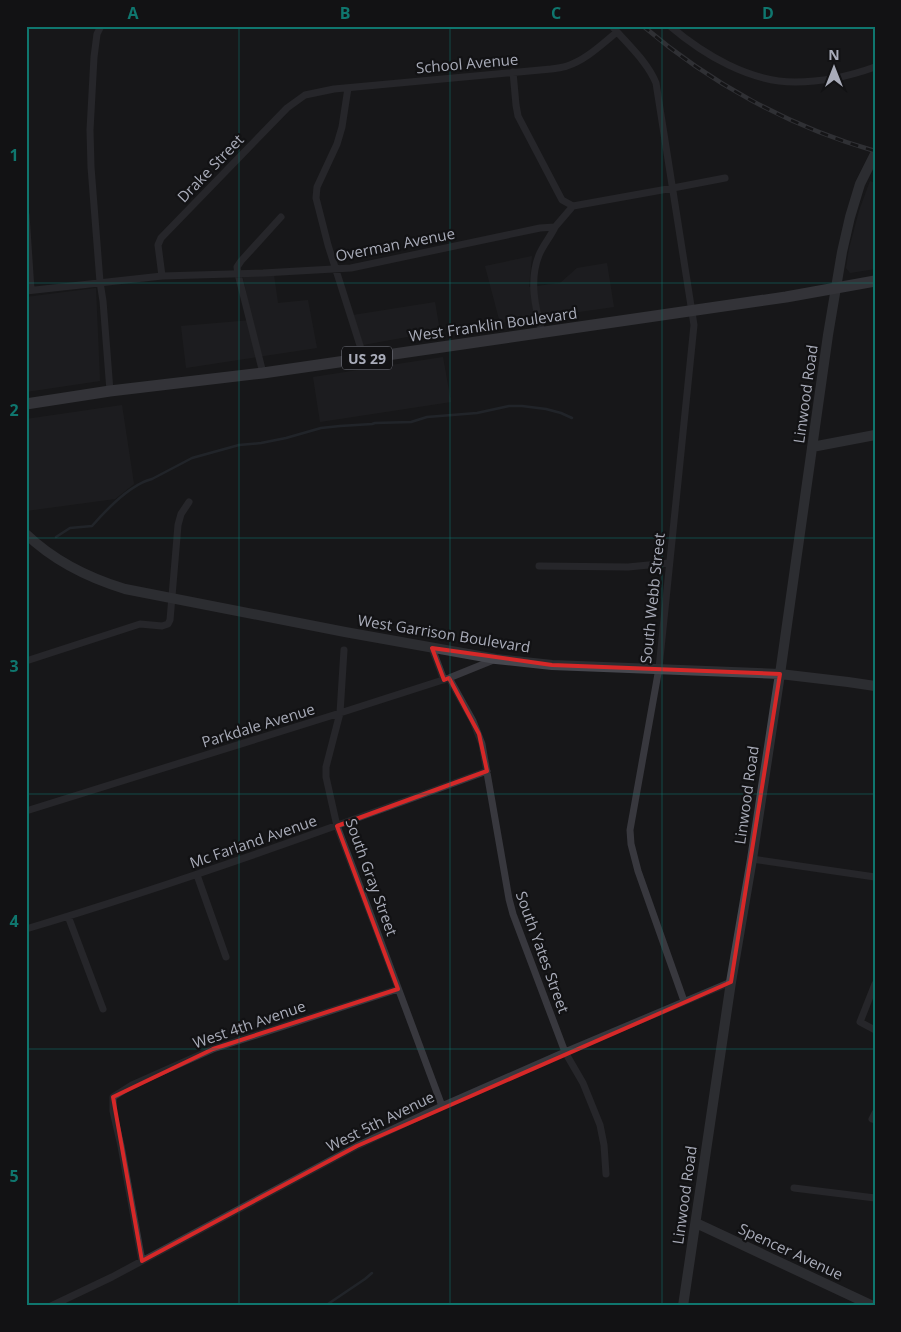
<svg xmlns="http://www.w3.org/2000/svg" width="901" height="1332" viewBox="0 0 901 1332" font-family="'Open Sans',sans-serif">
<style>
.built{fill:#232326}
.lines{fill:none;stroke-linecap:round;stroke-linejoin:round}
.stream{stroke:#2d343d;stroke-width:2.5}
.street{stroke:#38383e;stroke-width:7}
.secondary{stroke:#46474e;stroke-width:10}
.primary{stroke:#54555d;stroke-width:11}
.rail-casing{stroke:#4d4e55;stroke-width:4.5}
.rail{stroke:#121214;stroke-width:2.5;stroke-dasharray:8;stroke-linecap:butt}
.marked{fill:none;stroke:#d62828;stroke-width:4;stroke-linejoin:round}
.grid{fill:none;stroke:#0f766e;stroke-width:1;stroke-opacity:0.55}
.labels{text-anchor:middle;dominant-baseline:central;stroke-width:4.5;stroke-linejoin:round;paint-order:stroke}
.shield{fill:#121214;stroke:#7c7e88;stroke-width:1}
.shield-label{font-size:14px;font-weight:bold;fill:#a9acb9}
.street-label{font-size:15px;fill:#a9acb9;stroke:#121214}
.neatline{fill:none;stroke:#0f766e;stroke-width:2}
.grid-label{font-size:16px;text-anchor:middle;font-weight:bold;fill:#0f766e}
</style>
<rect width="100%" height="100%" fill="#171719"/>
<path class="built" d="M 870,181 L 875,183 L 875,269 L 850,273 L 846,268 L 849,249 L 859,211 Z
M 532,256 L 529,287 L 560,283 L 577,268 L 607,263 L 614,307 L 500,323 L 485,266 Z
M 274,275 L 278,303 L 308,300 L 317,348 L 186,368 L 181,326 L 252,320 L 243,277 Z
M 96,288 L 100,381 L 26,392 L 26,297 Z
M 435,302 L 440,331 L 363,345 L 353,315 Z
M 443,357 L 451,402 L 320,422 L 313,377 Z
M 122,405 L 134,484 L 115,499 L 26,511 L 26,419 Z"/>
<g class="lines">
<path class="stream" d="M 56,537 L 70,528 L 92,526 C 106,510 131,484 152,479 L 192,458 L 239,445 L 261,443 L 286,438 L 321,428 L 340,426 L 372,424 L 375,423 L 411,422 L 427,417 L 477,413 L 509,406 L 522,406 L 546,409 L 561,413 L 572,418
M 325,1306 L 365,1279 L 372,1273"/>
<path class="street" d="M 101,26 L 97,34 L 94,57 L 90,130 L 91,167 L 100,282 L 103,301 L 110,391
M 612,26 C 627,44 647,61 656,83 L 694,325 L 659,668 L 630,830 L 631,844 L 638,871 L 684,1001
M 670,26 C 704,55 750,82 795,82 C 822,82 850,76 875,67
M 513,72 L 516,105 L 518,116 L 562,200 L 573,206
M 348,88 L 342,127 L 337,144 L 317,187 L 316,198 L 328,245 L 364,358
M 26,215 L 31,290
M 162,276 L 158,245 L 161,238 L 287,108 L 305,95 L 334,89 L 551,69 C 556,68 562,68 567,66 C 586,60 602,44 617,32
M 26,291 L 162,276 L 263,273 L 351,268 L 540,228 L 555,227 L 573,206 L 673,188 L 725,178
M 542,332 C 535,307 529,280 539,255 C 543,245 551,236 555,227
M 263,373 L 238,274 L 237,267 L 241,261 L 281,217
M 539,566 L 628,567 L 669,563
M 432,648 L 444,680
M 344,650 L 340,713 L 326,767 L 326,777 L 337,826 L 375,926 L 442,1106
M 26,661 L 140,624 L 162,626 L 168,624 L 170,620 L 178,525 L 181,514 L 189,502
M 449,678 L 473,721 L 482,744 L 509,899 L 513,914 L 565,1052 L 583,1083 L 600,1125 L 604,1145 L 606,1174
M 26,811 L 340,713 L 449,678 L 496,659
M 752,859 L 875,877
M 197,875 L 226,957
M 68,916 L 103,1009
M 26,929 C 182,882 334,827 487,771
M 875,984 L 860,1022 L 875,1030
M 875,1113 L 872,1119 L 875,1120
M 794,1188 L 875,1198
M 142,1261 L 121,1146 L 113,1111 L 113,1097 L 132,1085 L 213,1049 L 398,989
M 51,1306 L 112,1277 L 357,1146 L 442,1106 L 565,1052 L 731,982"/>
<path class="secondary" d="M 812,447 L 875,435
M 26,534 C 53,560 89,578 125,589 L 345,632 L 496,659 L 552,665 L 780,674 L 848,682 L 875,686
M 696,1223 L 873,1306
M 683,1306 L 731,982 L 752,859 L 780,674 L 828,335 L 842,252 L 850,217 L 860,184 L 875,154"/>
<path class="primary" d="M 26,404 L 110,391 L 263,373 L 703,309 L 786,297 L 875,281"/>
<g class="rail-casing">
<path id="rail" d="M 643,26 C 710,83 790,127 875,151"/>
</g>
<use href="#rail" class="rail"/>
</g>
<path d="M0 0H901V1332H0ZM 432,648 L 552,665 L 780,674 L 731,982 L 357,1146 L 142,1261 L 113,1097 L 213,1049 L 398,989 L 337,826 L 487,771 L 479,734 L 449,678 L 444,680 Z" fill="#171719" fill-opacity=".55" fill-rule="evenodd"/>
<path class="marked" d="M 432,648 L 552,665 L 780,674 L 731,982 L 357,1146 L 142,1261 L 113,1097 L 213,1049 L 398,989 L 337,826 L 487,771 L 479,734 L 449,678 L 444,680 Z"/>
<path class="grid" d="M 239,26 L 239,1306M 450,26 L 450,1306M 662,26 L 662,1306M 26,283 L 875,283M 26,538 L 875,538M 26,794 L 875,794M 26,1049 L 875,1049"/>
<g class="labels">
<rect class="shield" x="342" y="346.5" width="50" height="23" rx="4"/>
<g class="shield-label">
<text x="367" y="358">US 29</text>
</g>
<g class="street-label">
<text transform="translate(467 63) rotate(-5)">School Avenue</text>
<text transform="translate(210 168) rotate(-46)">Drake Street</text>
<text transform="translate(395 244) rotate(-11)">Overman Avenue</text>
<text transform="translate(493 324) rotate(-8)">West Franklin Boulevard</text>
<text transform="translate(805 394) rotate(-82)">Linwood Road</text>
<text transform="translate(652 598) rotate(-84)">South Webb Street</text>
<text transform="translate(444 633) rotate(9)">West Garrison Boulevard</text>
<text transform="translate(258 725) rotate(-17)">Parkdale Avenue</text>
<text transform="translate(746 795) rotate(-82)">Linwood Road</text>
<text transform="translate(253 841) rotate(-19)">Mc Farland Avenue</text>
<text transform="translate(372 877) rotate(70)">South Gray Street</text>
<text transform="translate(543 952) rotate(70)">South Yates Street</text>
<text transform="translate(249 1024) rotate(-19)">West 4th Avenue</text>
<text transform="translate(380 1121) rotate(-26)">West 5th Avenue</text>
<text transform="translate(684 1195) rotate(-82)">Linwood Road</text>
<text transform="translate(791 1251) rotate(25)">Spencer Avenue</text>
</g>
</g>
<rect width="901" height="1332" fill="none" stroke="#121214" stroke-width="55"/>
<g transform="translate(834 68)" stroke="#121214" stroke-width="4" paint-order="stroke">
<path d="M0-4L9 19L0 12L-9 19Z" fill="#a9acb9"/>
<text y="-8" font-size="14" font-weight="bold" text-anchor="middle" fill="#a9acb9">N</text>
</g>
<rect x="28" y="28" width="846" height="1276" class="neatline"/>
<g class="grid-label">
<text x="133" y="19">A</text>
<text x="345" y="19">B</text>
<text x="556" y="19">C</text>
<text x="768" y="19">D</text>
<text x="14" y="161">1</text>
<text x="14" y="416">2</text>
<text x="14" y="672">3</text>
<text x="14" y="927">4</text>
<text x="14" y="1182">5</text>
</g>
</svg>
